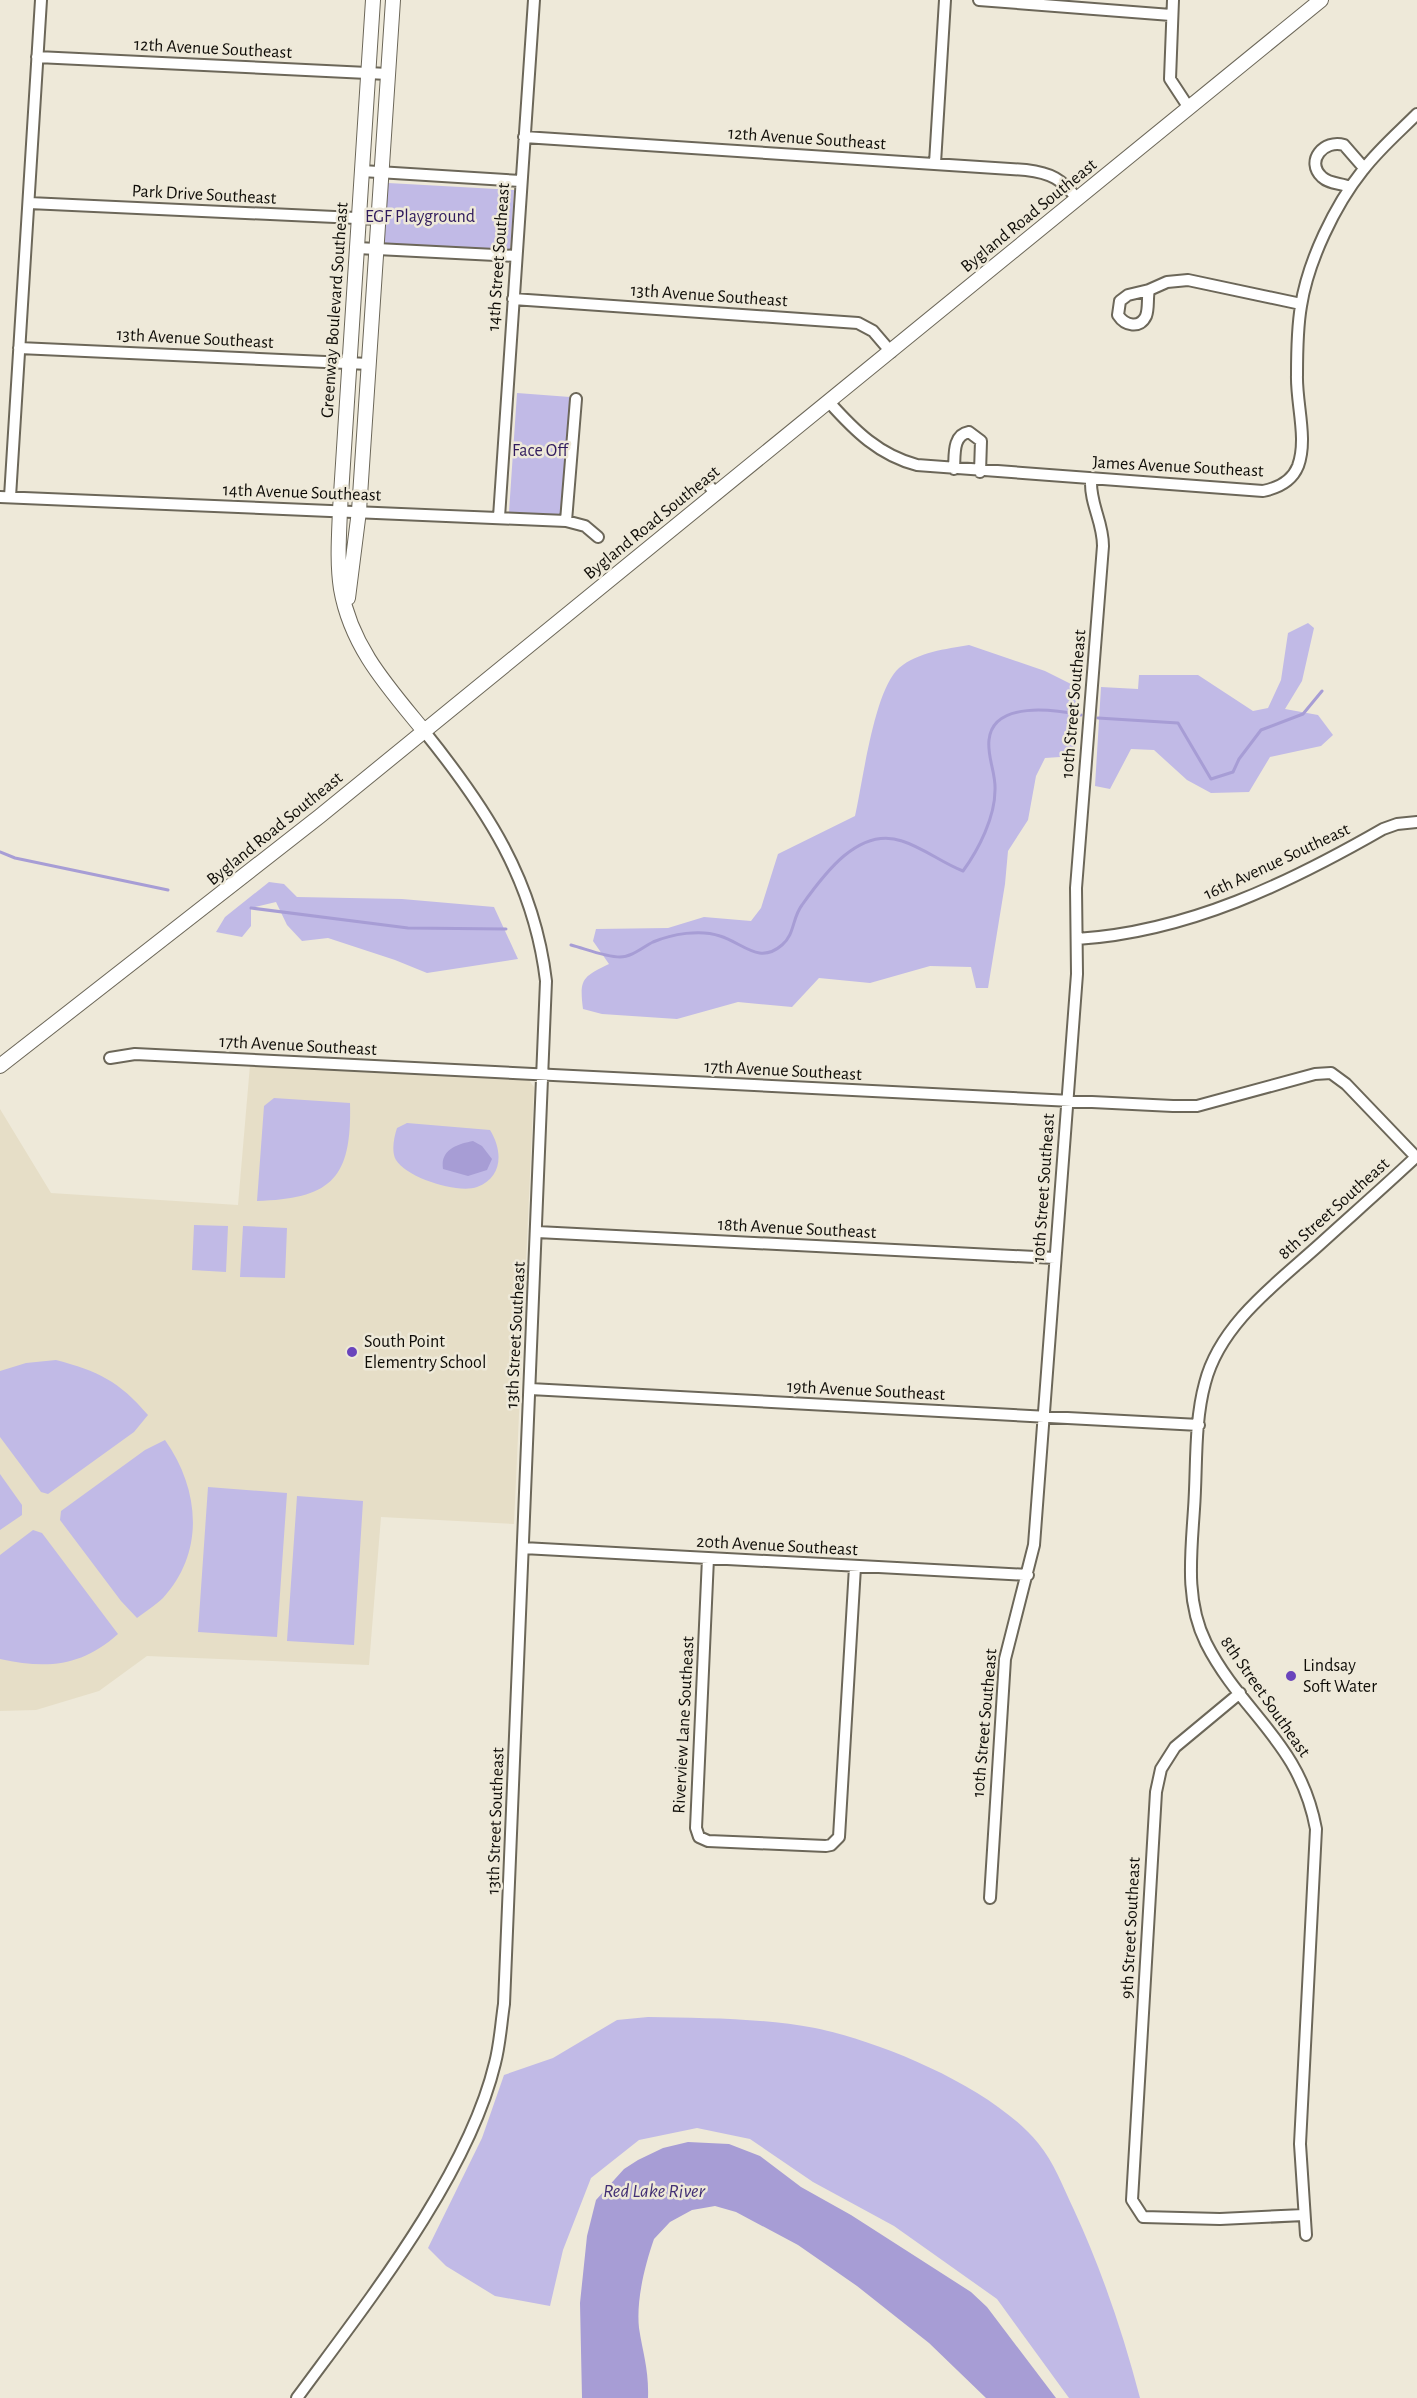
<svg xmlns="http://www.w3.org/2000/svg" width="1417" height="2398" viewBox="0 0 1417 2398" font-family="'Alegreya Sans',sans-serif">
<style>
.built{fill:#e6dec7}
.green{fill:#c1bae6}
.water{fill:#a79dd5}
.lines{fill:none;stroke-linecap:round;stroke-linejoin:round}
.stream{stroke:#a79dd5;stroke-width:3}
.minor-casing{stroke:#6c6759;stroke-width:14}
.tertiary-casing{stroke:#6c6759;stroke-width:16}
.minor{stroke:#fff;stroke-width:10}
.tertiary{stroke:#fff;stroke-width:14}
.poi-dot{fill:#6944bc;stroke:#eee9d9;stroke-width:2}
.labels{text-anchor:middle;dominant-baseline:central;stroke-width:5;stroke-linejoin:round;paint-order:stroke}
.street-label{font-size:18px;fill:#0f0d08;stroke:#eee9d9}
.park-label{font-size:18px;fill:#301b5d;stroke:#eee9d9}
.poi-label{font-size:18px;fill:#0f0d08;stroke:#eee9d9;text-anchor:start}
.water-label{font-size:20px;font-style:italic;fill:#433074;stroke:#eee9d9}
</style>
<rect width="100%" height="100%" fill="#eee9d9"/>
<path class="built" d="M 250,1065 L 529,1080 L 534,1087 L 514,1524 L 381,1517 L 369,1665 L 147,1656 L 99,1691 L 36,1710 L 0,1711 L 0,1109 L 51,1193 L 238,1205 Z"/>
<path class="green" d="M 388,183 L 514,190 L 510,254 L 384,249 Z
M 517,393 L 570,397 L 561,516 L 509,512 Z
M 1308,623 L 1314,628 L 1302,681 L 1285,709 L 1318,715 L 1333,735 L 1321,746 L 1270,757 L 1249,792 L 1211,793 L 1187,780 L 1154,750 L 1131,749 L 1110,789 L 1095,786 L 1101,687 L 1138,689 L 1139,675 L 1198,675 L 1253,711 L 1268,708 L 1281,680 L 1288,633 Z
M 969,645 L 1045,671 L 1081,689 L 1075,756 L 1045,758 L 1036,776 L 1028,820 L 1008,851 L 1005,884 L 988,988 L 976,988 L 971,967 L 930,966 L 870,983 L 819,978 L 792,1007 L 738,1002 L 677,1019 L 602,1014 L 583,1009 C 579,978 583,977 609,964 L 593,941 L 596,929 L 668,928 L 704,917 L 751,921 L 761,908 L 778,854 L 855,816 C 863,781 874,690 899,668 C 918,652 946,649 969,645 Z
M 269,882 L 284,884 L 297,897 L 402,899 L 494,907 L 518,959 L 427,973 L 395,960 L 328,938 L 302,941 L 287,925 L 276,902 L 251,908 L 251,926 L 242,937 L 216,932 L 225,917 Z
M 274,1098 L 350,1103 C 352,1178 332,1199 257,1201 L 264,1106 Z
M 407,1123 L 490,1130 C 503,1151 503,1177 477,1187 C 458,1194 407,1178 396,1160 C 391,1152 394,1137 397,1128 Z
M 194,1225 L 228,1226 L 226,1272 L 192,1270 Z
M 243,1226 L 287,1228 L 285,1278 L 240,1277 Z
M 56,1360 C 98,1371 119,1381 148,1415 L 134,1432 L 48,1494 L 41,1492 L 0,1437 L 0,1371 L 26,1363 Z
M 165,1440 C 199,1488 206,1551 163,1598 C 156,1605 146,1611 137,1618 L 121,1601 L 60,1520 L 61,1511 L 145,1450 Z
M 0,1474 L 22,1505 L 22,1515 L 0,1530 Z
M 208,1487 L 287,1493 L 277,1637 L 198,1632 Z
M 297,1496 L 363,1501 L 354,1645 L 287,1641 Z
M 33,1530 L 42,1533 L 118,1634 C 81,1667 47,1669 0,1659 L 0,1555 Z
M 648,2017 C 703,2018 761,2018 815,2028 C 883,2042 993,2088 1038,2143 C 1054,2162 1063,2187 1074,2210 C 1102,2271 1123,2333 1140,2398 L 1069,2398 L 997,2299 L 894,2226 L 813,2182 L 750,2139 L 697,2128 L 639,2140 L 591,2178 L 563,2250 L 550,2306 L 495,2296 L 446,2266 L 428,2248 L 482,2138 L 504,2075 L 553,2058 L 617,2020 Z"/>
<path class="water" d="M 473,1141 L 482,1146 L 492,1159 L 487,1170 L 468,1176 L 443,1169 C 440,1149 458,1144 473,1141 Z
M 688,2142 L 729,2144 L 760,2156 L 801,2187 L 851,2215 L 971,2292 L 987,2307 L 1056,2398 L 986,2398 L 929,2343 L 857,2286 L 798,2245 L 736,2212 L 715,2206 L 692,2210 L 670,2222 L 654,2239 C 645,2265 636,2300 639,2328 C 643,2354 649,2370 648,2398 L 582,2398 L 580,2303 L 587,2236 L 596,2200 L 624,2169 L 638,2160 L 663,2148 Z"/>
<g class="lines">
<path class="stream" d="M 1098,718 L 1178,723 L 1211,779 L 1233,772 L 1239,759 L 1261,730 L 1303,714 L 1322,691
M 0,852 L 15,858 L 168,890
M 251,908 L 408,928 L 506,929
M 571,945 C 586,949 605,957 620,957 C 632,957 643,947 653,942 C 672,934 700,929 720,936 C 743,943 759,965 782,945 C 795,934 792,918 802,905 C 824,874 859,826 902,841 C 924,848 942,863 963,871 C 979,849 995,817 995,790 C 996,773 987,757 989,740 C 993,700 1056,710 1081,715"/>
<g class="minor-casing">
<path id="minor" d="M 979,0 L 1171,15
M 1173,0 L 1170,79 L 1189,108
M 37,57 L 388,74
M 524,137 L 1026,170 C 1051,173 1062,179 1077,199
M 935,163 L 945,0
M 362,171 L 521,181
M 1350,187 C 1341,183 1329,184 1322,177 C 1305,161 1324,139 1344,145 L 1364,168
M 29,203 L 378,219
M 357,248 L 516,256
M 1149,290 L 1167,282 L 1188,280 L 1301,304
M 1149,290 C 1147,298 1149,308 1146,316 C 1140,329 1125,326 1118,315 L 1120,301 L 1128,295 Z
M 513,299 L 858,323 L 873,331 L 891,352
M 19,348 L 369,364
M 829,402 C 855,431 879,455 917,465 L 1263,491 C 1278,488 1292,481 1298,466 C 1308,439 1296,403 1297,375 C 1297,352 1297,329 1301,306 C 1308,261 1335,205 1363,170 C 1379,149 1399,132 1417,114
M 954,469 C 955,456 952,435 969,432 L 981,441 L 980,472
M 706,482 L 716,494
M 0,497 L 566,521 L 585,526 L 598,537
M 10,497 L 41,0
M 499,517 L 534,0
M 566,521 L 576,399
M 1077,939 C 1188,932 1289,883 1383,829 L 1397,824 L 1417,822
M 110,1058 L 135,1054 L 1173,1106 L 1197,1106 L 1315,1074 L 1331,1073 L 1346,1084 L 1416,1157
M 537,1232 L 1055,1258
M 530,1389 L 1199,1425
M 523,1548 L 1028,1575
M 708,1558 L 696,1828 L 699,1837 L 708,1841 L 826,1846 L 831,1845 L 839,1837 L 855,1567
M 1240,1693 L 1175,1747 L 1161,1769 L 1156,1792 L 1132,2200 L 1143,2217 L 1220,2219 L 1304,2215
M 990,1898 L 1005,1659 L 1034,1545 L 1077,974 L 1076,888 L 1103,546 C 1103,521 1090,505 1091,480
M 1306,2235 L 1300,2144 L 1316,1829 C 1300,1742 1242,1714 1206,1643 C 1185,1601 1191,1555 1194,1509 C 1197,1468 1194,1423 1205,1383 C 1220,1324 1277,1283 1319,1245 C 1352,1215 1385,1186 1417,1156
M 297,2398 C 366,2304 468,2176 495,2063 C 500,2044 501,2024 504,2004 L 546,981 C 534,880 486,808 424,731"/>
</g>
<g class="tertiary-casing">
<path id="tertiary" d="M 373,0 L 340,510 C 339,536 337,563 341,589 C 351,647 388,687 424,731
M 348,598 L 359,511 L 393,0
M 0,1066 L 320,816 L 1321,0"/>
</g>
<use href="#minor" class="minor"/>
<use href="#tertiary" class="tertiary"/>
</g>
<g class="poi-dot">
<circle cx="352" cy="1352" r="6"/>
<circle cx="1291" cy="1676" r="6"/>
</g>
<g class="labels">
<g class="street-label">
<text transform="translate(213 49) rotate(3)">12th Avenue Southeast</text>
<text transform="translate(807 139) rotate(4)">12th Avenue Southeast</text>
<text transform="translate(204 195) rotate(3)">Park Drive Southeast</text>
<text transform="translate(1029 216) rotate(-39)">Bygland Road Southeast</text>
<text transform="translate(499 257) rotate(-86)">14th Street Southeast</text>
<text transform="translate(709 296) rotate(4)">13th Avenue Southeast</text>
<text transform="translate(335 310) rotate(-86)">Greenway Boulevard Southeast</text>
<text transform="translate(195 339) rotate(3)">13th Avenue Southeast</text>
<text transform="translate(1178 467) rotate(3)">James Avenue Southeast</text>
<text transform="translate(302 493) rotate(2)">14th Avenue Southeast</text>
<text transform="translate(652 523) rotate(-39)">Bygland Road Southeast</text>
<text transform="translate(1074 704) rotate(-85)">10th Street Southeast</text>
<text transform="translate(275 829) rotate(-39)">Bygland Road Southeast</text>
<text transform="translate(1277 862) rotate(-25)">16th Avenue Southeast</text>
<text transform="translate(298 1046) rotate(3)">17th Avenue Southeast</text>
<text transform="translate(783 1071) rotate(3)">17th Avenue Southeast</text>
<text transform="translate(1044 1188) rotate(-86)">10th Street Southeast</text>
<text transform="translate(1334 1209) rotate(-42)">8th Street Southeast</text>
<text transform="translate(797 1229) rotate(3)">18th Avenue Southeast</text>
<text transform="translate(516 1335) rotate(-87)">13th Street Southeast</text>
<text transform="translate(866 1391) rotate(3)">19th Avenue Southeast</text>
<text transform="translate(777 1546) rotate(3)">20th Avenue Southeast</text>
<text transform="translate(1265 1697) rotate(55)">8th Street Southeast</text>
<text transform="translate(985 1723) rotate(-85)">10th Street Southeast</text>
<text transform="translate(684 1725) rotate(-87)">Riverview Lane Southeast</text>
<text transform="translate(496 1821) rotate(-88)">13th Street Southeast</text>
<text transform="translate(1131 1928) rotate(-87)">9th Street Southeast</text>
</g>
<g class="park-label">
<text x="420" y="217">EGF Playground</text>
<text x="540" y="451">Face Off</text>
</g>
<g class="poi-label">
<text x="364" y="1342">South Point<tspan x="364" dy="21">Elementry School</tspan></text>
<text x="1303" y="1666">Lindsay<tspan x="1303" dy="21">Soft Water</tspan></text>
</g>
<g class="water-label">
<text x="654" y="2191">Red Lake River</text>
</g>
</g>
</svg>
